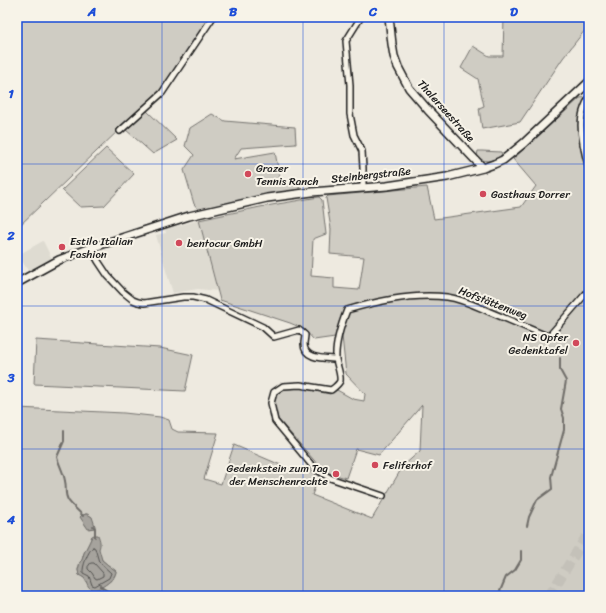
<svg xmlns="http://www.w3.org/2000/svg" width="606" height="613" viewBox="0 0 606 613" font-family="Sriracha,sans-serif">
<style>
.built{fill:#dedbd1}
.green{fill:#cfccc3;stroke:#767470;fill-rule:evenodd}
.water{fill:#a6a39d;stroke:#6f6d69}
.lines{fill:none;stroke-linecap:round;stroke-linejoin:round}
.shore{stroke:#535250;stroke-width:1}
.stream{stroke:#6f6d69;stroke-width:2}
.motorway-tunnel{stroke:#c4c1b9;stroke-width:10;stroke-dasharray:10 5;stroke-linecap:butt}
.minor-casing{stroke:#1c1c1c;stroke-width:8}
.secondary-casing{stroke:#1c1c1c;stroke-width:10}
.minor{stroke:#f7f3e8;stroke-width:5}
.secondary{stroke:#f7f3e8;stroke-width:7}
.grid{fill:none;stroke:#1d4ed8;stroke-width:1;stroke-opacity:0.55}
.poi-dot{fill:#d1495b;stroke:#f7f3e8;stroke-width:1.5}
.labels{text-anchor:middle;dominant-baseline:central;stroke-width:4;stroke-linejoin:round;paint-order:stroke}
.street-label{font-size:11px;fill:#1c1c1c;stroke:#f7f3e8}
.poi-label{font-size:11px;fill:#1c1c1c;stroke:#f7f3e8;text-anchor:start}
.neatline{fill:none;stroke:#1d4ed8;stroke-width:1.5}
.grid-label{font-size:13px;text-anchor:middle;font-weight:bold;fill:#1d4ed8}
</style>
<rect width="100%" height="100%" fill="#eeeae0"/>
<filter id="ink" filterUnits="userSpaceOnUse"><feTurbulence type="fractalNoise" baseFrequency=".025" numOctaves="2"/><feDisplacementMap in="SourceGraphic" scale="8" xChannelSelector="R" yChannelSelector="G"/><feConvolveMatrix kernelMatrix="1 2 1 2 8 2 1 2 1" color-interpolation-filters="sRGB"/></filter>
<g filter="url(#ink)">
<path class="built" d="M 199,220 L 218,291 L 198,289 L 173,293 L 167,274 L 156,235 L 166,233 L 165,229 Z
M 43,241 L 53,261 L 29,272 L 18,255 Z"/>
<path class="green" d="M 17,17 L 211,17 L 161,91 L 123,126 L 17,228 Z
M 504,17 L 589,17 L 589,25 L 563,58 L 520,122 L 482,129 L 479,108 L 484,106 L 478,79 L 461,68 L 473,46 L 489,56 L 503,56 Z
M 589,97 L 589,174 L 587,175 L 589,183 L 589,596 L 17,596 L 17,408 L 124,413 L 160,417 L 169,420 L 172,429 L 178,432 L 218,433 L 204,479 L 221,484 L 234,445 L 297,472 L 311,470 L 316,474 L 309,484 L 315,487 L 312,495 L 372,519 L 403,466 L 420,451 L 422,405 L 379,455 L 356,449 L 346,478 L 325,472 L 320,467 L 278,419 L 274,404 L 277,394 L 284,389 L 300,388 L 330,394 L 337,390 L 353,399 L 364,401 L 365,394 L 346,374 L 342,336 L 314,340 L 304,329 L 290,323 L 220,300 L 199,220 L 260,207 L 319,197 L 322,200 L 326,234 L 313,239 L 311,276 L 334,278 L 334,288 L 359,290 L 364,257 L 330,254 L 331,229 L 326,198 L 328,196 L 427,187 L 434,219 L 521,207 L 536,186 L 513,159 L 580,98 ZM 85,514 L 87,514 L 92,517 L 86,526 L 84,521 L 81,518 ZM 92,536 L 102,560 L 108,565 L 116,571 C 116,581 103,585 96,590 L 86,579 L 79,575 L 78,570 L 80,562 L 82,560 L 84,553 L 90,541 Z
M 146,110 L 177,140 L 153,154 L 125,129 Z
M 212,114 L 225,121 L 295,127 L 296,144 L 241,148 L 234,159 L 275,152 L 281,185 L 300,183 L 299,189 L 298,190 L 200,211 L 194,204 L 184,170 L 194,155 L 185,146 L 190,128 Z
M 106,148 L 134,174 L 104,206 L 80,207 L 62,190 Z
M 478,151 L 482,151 L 501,152 L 502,154 C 496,161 483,164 477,156 Z
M 36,340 L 160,348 L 193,355 L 185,391 L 34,384 Z"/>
<path class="water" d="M 87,514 L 92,517 L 95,526 L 95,528 L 88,529 L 80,517 L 82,515 Z
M 94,535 L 98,535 C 100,540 101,544 99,549 L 102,560 L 108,565 L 116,571 C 116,579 97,593 91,589 C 87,587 87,581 84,578 C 83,577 81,576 79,575 L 78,570 L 80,562 L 82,560 L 84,553 L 90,541 L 92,536 Z"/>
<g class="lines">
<path class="shore" d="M 93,547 L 95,548 L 99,562 L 111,573 L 109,578 L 95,586 L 92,585 L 89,576 L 83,573 C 82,567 88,551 93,547 Z
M 91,563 L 94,563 L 103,573 L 103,576 L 97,579 L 95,578 L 92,573 L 88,569 L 88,567 Z"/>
<path class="stream" d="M 64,431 L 64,441 L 57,457 C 59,465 64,473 65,481 C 67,488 64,493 68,500 C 72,506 78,510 83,516
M 93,526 L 95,528 L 95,537
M 527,526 L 529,517 L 537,500 L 552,489 L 551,477 L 564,430 L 564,418 L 561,409 L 566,381 L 560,370 L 560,358
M 101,585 L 101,587 L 116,596
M 498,596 L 506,577 L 515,570 L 521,560 L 521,551"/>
<path class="motorway-tunnel" d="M 549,596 L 589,532"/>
<g class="minor-casing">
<path id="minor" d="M 361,17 L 346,41 L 350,85 L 350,114 L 354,135 L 362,151 L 363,168 L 363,188
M 589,98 C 586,103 583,110 582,116 C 579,130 585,155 589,169
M 120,131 L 162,93 L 213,17
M 91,248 L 98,261 L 108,276 L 123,292 L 133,300 L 138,302 L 144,303 L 183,297 L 193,297 L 206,300 L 263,327 L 274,337 L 299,330 L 305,335 C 305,338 304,341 304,344 C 304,360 326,358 336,359
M 383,496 L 330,478 L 314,468 L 275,421 L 271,403 L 274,392 L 283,386 L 300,385 L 331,390 C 335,387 338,385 340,381 C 341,374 337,366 336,359 C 335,343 341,325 347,310 C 377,301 415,293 447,297 C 462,299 476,306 490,312 C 509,320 528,328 547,336 L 549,336 L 589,290"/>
</g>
<g class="secondary-casing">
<path id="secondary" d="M 389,17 L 392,44 L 394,56 L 398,67 L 409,88 L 428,110 L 483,168
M 17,283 L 59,260 L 91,248 L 189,216 L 267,198 L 312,192 L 387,186 L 447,177 L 483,168 L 494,164 L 503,160 L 524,143 L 589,82"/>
</g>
<use href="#minor" class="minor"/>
<use href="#secondary" class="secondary"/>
</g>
</g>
<path class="grid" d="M 162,17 L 162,596M 303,17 L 303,596M 444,17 L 444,596M 17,164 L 589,164M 17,306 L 589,306M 17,449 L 589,449"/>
<g class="poi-dot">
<circle cx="248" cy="174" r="4"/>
<circle cx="483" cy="194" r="4"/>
<circle cx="179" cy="243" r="4"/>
<circle cx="62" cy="247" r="4"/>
<circle cx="576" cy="343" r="4"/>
<circle cx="375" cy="465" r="4"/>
<circle cx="336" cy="474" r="4"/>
</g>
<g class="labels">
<g class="street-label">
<text transform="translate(446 111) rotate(48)">Thalerseestraße</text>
<text transform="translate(371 175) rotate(-6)">Steinbergstraße</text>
<text transform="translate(493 303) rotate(21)">Hofstättenweg</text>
</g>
<g class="poi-label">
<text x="256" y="168">Grazer<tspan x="256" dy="13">Tennis Ranch</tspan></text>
<text x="491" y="194">Gasthaus Dorrer</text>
<text x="70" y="241">Estilo Italian<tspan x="70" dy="13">Fashion</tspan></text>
<text x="187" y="243">bentocur GmbH</text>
<text x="568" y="337" text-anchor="end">NS Opfer<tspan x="568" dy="13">Gedenktafel</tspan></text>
<text x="383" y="465">Feliferhof</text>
<text x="328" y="468" text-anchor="end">Gedenkstein zum Tag<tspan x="328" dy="13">der Menschenrechte</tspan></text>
</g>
</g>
<rect width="606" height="613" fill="none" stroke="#f7f3e8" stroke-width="44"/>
<rect x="22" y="22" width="562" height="569" class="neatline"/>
<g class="grid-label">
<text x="92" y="16">A</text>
<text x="233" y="16">B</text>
<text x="373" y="16">C</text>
<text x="514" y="16">D</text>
<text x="11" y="98">1</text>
<text x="11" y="240">2</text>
<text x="11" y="382">3</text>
<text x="11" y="524">4</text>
</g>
</svg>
